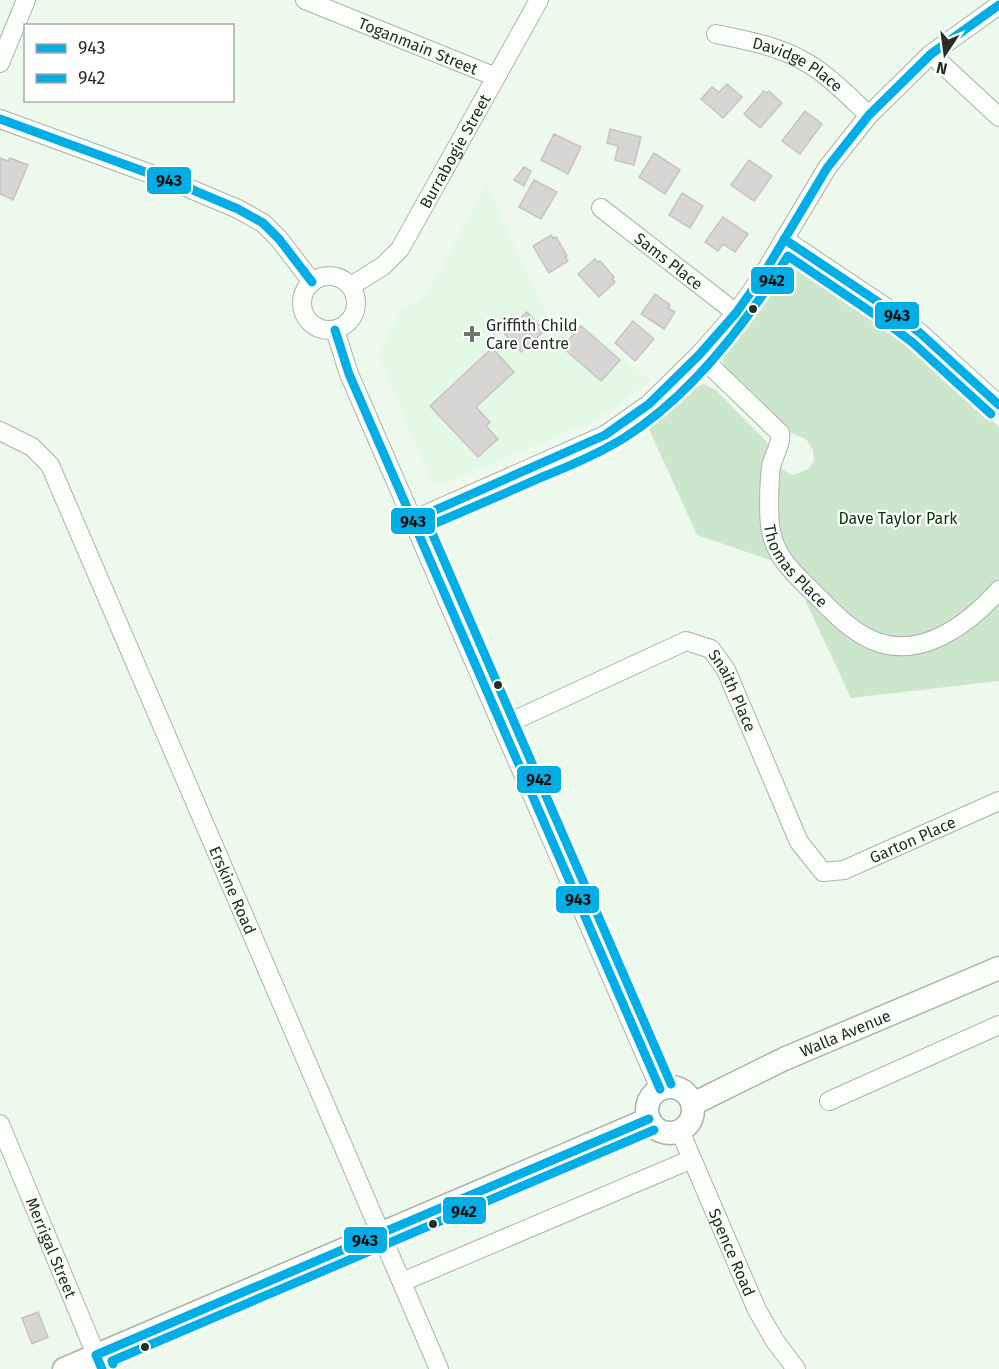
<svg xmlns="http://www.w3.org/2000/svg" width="999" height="1369" viewBox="0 0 999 1369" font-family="'Fira Sans',sans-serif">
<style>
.built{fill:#e4f9e3}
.green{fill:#cce6cb}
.building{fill:#d7d6d5;stroke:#c5c4c3;stroke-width:1.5}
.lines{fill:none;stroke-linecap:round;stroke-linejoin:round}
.minor-casing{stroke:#aab3aa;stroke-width:20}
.tertiary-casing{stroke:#aab3aa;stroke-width:25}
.minor{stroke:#fcfefc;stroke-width:18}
.tertiary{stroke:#fcfefc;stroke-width:22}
.bus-1-casing{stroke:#fff;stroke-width:14}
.bus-2-casing{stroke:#fff;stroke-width:14}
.bus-1{stroke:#02aee5;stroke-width:9}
.bus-2{stroke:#02aee5;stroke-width:9}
.bus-dot{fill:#262f25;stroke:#fff;stroke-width:2}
.poi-dot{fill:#6c766b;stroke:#fff;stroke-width:2}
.labels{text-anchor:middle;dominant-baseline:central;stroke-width:4.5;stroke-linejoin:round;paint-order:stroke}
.street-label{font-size:16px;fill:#262f25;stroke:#fff}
.poi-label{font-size:16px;fill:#262f25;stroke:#fff;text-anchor:start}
.park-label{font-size:16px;fill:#003904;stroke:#fff}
.line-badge{stroke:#fff;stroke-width:2}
.pale-badge-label{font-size:16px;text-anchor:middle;font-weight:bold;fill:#111}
</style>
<rect width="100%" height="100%" fill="#eef9ee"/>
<path class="built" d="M 486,184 L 557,337 L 577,320 L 650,381 L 596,420 L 434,488 L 379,356 L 390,330 L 401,312 L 428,293 Z"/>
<path class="green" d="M 802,269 C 873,315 938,369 999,427 L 999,681 L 851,698 L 806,602 L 811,574 L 697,535 L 648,427 L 687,390 L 704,384 L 717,391 L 766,441 C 775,456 776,470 794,475 L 808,469 L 814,461 L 813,450 L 806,439 L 784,430 L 726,377 L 722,359 L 782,275 Z"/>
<path class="building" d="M 727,84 L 742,97 L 723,118 L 701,99 L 712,87 L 719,92 Z
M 764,91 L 767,93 L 769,91 L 782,103 L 760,128 L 744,114 Z
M 805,111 L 822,124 L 800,154 L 782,141 Z
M 610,129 L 641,137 L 634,165 L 615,160 L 618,146 L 607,143 Z
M 554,134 L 581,147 L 568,174 L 541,160 Z
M 654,153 L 680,170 L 665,194 L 639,177 Z
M 0,158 L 8,161 L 10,158 L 28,165 L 13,200 L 0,194 Z
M 749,160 L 772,176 L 754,201 L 731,185 Z
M 524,167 L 531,171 L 524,186 L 514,180 Z
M 534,180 L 557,192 L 541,219 L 519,207 Z
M 682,193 L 703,206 L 690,228 L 669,215 Z
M 723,217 L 748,234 L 735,252 L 723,244 L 718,251 L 705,242 Z
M 551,235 L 553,238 L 556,237 L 567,256 L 565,257 L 568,261 L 549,273 L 533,246 Z
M 595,259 L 598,262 L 600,261 L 614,277 L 612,279 L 615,282 L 599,297 L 578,274 Z
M 655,294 L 670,305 L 668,308 L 675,312 L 664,329 L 641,314 Z
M 527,312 L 544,331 L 521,352 L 504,333 Z
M 633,321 L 654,339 L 635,361 L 615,343 Z
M 581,326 L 620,360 L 601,381 L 562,347 Z
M 492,348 L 514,372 L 476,407 L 490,422 L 486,426 L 498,439 L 478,457 L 430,406 Z
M 38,1312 L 48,1337 L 32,1344 L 22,1318 Z"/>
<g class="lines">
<g class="minor-casing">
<g id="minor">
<path id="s1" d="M 305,0 L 496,77"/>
<path id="s2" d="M 716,34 C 744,40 774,45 800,59 C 826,72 848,96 869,115"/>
<path d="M 931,54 L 999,117"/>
<path d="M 0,63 L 26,0"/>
<path d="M 0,119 L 181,185 L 238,209 L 263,223 L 279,239 L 312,282"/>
<path id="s3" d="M 601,208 L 736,313"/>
<path d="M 784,239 L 887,308 L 920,333 L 999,405"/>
<circle cx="329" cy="303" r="27"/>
<path id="s4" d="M 351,286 L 383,266 L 400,249 L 539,0"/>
<path d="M 335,330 L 349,374 L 660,1089"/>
<path id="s5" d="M 699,355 L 780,433 C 782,444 773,456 771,467 C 769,483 768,517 771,531 C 776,559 796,575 815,594 C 832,611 849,630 872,640 C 920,661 968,625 999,590"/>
<path id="s6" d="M 0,431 L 32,447 L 50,465 L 439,1369"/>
<path d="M 413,520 L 605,435 L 649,404 L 699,355 L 736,313 L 763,275 L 827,168 L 869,115 L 931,54 L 999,5"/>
<path id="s7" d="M 502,726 L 686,641 L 711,649 L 726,670 L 799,842 L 823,872 L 844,870 L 999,801"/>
<path d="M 829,1101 L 999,1025"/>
<path id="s8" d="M 0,1124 L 102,1369"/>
<path id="s9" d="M 680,1131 L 757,1310 L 775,1341 L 796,1369"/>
<path d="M 402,1282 L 692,1159"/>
</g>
</g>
<g class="tertiary-casing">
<g id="tertiary">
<circle cx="670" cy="1110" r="23"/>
<path id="s10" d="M 693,1104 L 784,1059 L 999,968"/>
<path d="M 64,1369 L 649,1119"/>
</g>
</g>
<use href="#minor" class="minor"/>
<use href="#tertiary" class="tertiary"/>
<g class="bus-1-casing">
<path id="bus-1" d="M 0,119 L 181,185 L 238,209 L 263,223 L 279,239 L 312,282
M 784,239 L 887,308 L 920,333 L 999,405
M 335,330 L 349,374 L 660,1089
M 413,520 L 605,435 L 649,404 L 699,355 L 736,313 L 763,275 L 827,168 L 869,115 L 931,54 L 999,5
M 102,1369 L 96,1355 L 649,1119"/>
</g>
<g class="bus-2-casing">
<path id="bus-2" d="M 671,1084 L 429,526 C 466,510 504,494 542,477 C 570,466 598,454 624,438 C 691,396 747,322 788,256 L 880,318 L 912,342 L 991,414
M 113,1364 L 112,1361 L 654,1130"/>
</g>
<use href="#bus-1" class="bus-1"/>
<use href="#bus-2" class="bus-2"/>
</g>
<g class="bus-dot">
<circle cx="753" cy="309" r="5"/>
<circle cx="498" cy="685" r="5"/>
<circle cx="433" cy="1224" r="5"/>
<circle cx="145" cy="1347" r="5"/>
</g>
<path class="poi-dot" d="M469 325h6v6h6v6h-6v6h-6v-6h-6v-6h6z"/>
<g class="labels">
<g class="street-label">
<text stroke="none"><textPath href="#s1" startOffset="122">Toganmain Street</textPath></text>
<text stroke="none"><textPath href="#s2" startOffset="88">Davidge Place</textPath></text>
<text stroke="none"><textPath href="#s4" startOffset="174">Burrabogie Street</textPath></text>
<text stroke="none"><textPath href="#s3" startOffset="86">Sams Place</textPath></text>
<text stroke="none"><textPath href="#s5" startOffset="255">Thomas Place</textPath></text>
<text stroke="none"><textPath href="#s7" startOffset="276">Snaith Place</textPath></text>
<text stroke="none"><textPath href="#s7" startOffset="576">Garton Place</textPath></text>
<text stroke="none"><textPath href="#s6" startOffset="524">Erskine Road</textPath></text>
<text stroke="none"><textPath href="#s10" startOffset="168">Walla Avenue</textPath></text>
<text stroke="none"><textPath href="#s8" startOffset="134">Merrigal Street</textPath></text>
<text stroke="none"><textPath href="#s9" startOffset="132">Spence Road</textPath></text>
</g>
<g class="poi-label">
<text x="486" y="325">Griffith Child<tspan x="486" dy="18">Care Centre</tspan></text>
</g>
<g class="park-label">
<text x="898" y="518">Dave Taylor Park</text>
</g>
</g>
<g class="line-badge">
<rect x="146" y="166" width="46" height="29" rx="6" fill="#02aee5"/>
<rect x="750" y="266" width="45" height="29" rx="6" fill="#02aee5"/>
<rect x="874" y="301" width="46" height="29" rx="6" fill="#02aee5"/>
<rect x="390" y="507" width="46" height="28" rx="6" fill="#02aee5"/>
<rect x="516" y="765" width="46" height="29" rx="6" fill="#02aee5"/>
<rect x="555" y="885" width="45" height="29" rx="6" fill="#02aee5"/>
<rect x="442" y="1196" width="45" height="29" rx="6" fill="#02aee5"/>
<rect x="343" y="1226" width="45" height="28" rx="6" fill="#02aee5"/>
</g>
<g class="pale-badge-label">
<text x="169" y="186">943</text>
<text x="772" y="286">942</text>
<text x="897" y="321">943</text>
<text x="413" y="527">943</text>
<text x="539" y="785">942</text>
<text x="578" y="905">943</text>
<text x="464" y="1217">942</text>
<text x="365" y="1246">943</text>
</g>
<rect x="24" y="24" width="210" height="78" fill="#ffffff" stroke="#a8aca8" stroke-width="1.5"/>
<rect x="36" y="44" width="30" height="9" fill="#02aee5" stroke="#a8aca8" stroke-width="1.5"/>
<text x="78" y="54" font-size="18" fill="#262f25">943</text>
<rect x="36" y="74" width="30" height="9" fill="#02aee5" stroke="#a8aca8" stroke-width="1.5"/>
<text x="78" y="84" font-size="18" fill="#262f25">942</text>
<g transform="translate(945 54) rotate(193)" stroke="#ffffff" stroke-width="4.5" paint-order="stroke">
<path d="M0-4.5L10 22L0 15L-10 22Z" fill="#262f25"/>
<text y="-9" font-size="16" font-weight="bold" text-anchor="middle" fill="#262f25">N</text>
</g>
</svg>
